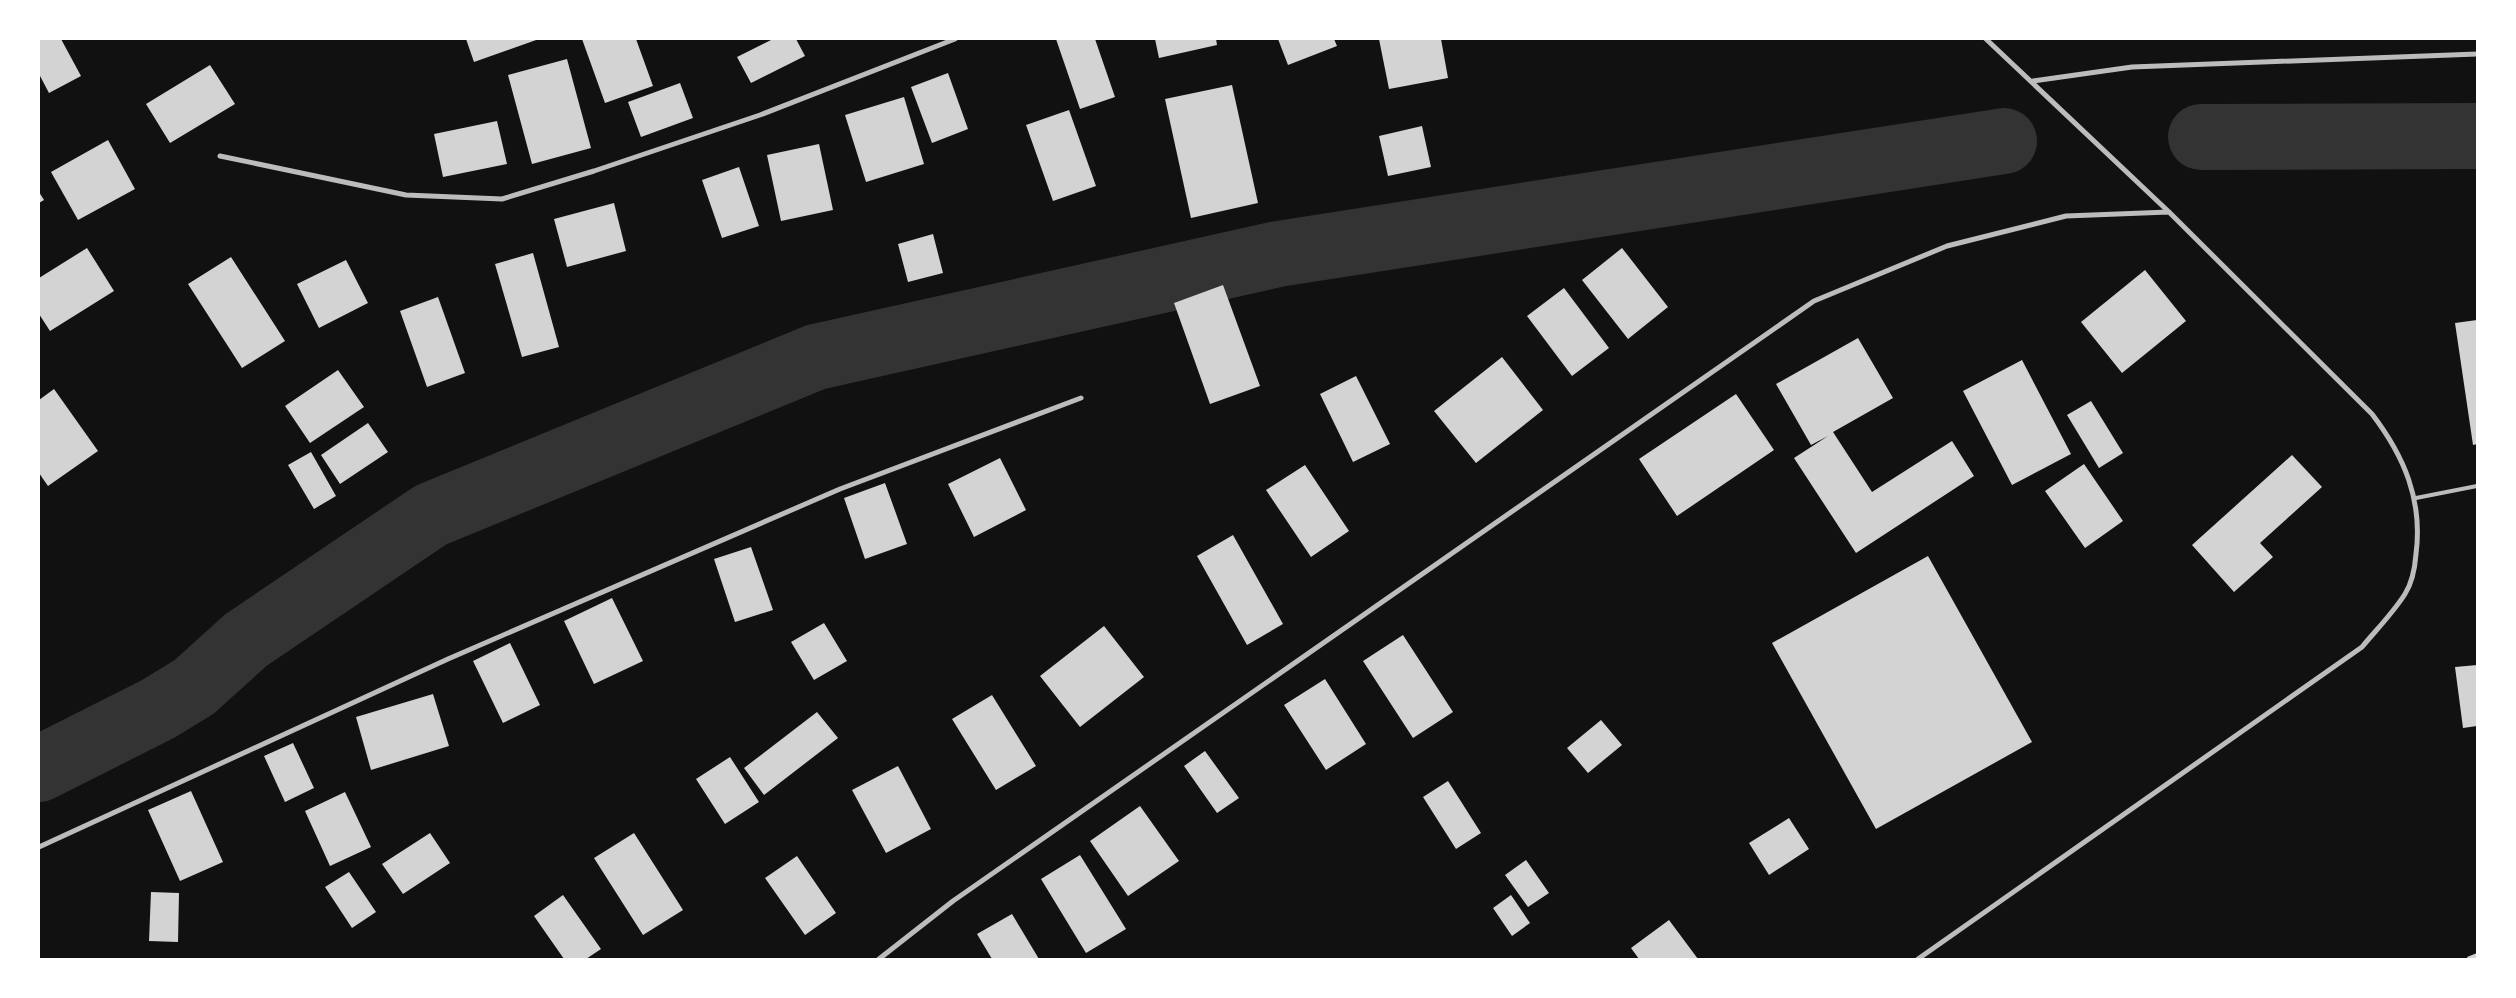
<svg xmlns="http://www.w3.org/2000/svg" width="2516" height="998" viewBox="0 0 2516 998" font-family="'DM Sans',sans-serif">
<style>
.lines{fill:none;stroke-linecap:round;stroke-linejoin:round}
.river{stroke:#333;stroke-width:66}
.building{fill:#d3d3d3}
.service{stroke:#bcbcbc;stroke-width:4}
.minor{stroke:#bcbcbc;stroke-width:5}
</style>
<rect width="100%" height="100%" fill="#111"/>
<g class="lines">
<path class="river" d="M 2201,137 L 2477,136
M 39,769 L 158,709 L 194,687 L 246,640 L 431,515 L 816,357 L 1278,254 L 2004,141"/>
</g>
<path class="building" d="M 39,39 L 61,39 L 81,76 L 49,93 L 39,74 Z
M 466,39 L 539,39 L 474,62 Z
M 582,39 L 636,39 L 653,86 L 605,103 Z
M 773,39 L 796,39 L 805,56 L 751,83 L 737,57 Z
M 1056,39 L 1095,39 L 1115,97 L 1080,109 Z
M 1155,39 L 1216,39 L 1217,45 L 1159,58 Z
M 1278,39 L 1334,39 L 1337,46 L 1288,65 Z
M 1379,39 L 1441,39 L 1448,78 L 1389,89 Z
M 567,59 L 591,148 L 532,164 L 508,75 Z
M 210,65 L 235,104 L 170,143 L 146,104 Z
M 948,73 L 968,129 L 932,143 L 911,87 Z
M 680,83 L 693,118 L 641,137 L 628,102 Z
M 1232,85 L 1258,203 L 1191,218 L 1165,99 Z
M 904,97 L 924,164 L 866,182 L 845,115 Z
M 1069,110 L 1096,186 L 1053,201 L 1026,125 Z
M 497,121 L 507,164 L 443,177 L 434,134 Z
M 1422,126 L 1431,167 L 1388,176 L 1379,136 Z
M 108,140 L 135,189 L 78,220 L 51,172 Z
M 819,144 L 833,210 L 781,221 L 767,155 Z
M 739,167 L 759,226 L 722,238 L 702,180 Z
M 39,192 L 44,200 L 39,203 Z
M 614,203 L 626,251 L 567,267 L 554,219 Z
M 933,234 L 943,273 L 908,282 L 898,244 Z
M 87,248 L 114,291 L 50,331 L 39,314 L 39,278 Z
M 1622,248 L 1668,307 L 1628,339 L 1582,280 Z
M 533,253 L 559,347 L 522,357 L 495,264 Z
M 231,257 L 285,341 L 242,368 L 188,284 Z
M 346,260 L 368,303 L 319,328 L 297,284 Z
M 2145,270 L 2186,321 L 2122,373 L 2081,322 Z
M 1223,285 L 1260,386 L 1210,404 L 1174,303 Z
M 1564,288 L 1609,348 L 1572,376 L 1527,316 Z
M 438,297 L 465,373 L 427,387 L 400,311 Z
M 2477,320 L 2477,444 L 2473,445 L 2455,323 Z
M 1858,338 L 1893,398 L 1833,432 L 1872,492 L 1952,441 L 1974,476 L 1856,553 L 1794,458 L 1828,436 L 1811,445 L 1776,384 Z
M 1502,357 L 1543,410 L 1476,463 L 1434,411 Z
M 2022,360 L 2071,454 L 2012,485 L 1963,391 Z
M 338,370 L 364,407 L 310,443 L 285,406 Z
M 1356,376 L 1390,444 L 1353,462 L 1320,394 Z
M 54,389 L 98,451 L 48,486 L 39,473 L 39,400 Z
M 1736,394 L 1774,450 L 1677,516 L 1639,459 Z
M 2091,401 L 2123,453 L 2099,468 L 2067,415 Z
M 368,423 L 388,452 L 340,484 L 321,455 Z
M 311,452 L 336,496 L 314,509 L 288,465 Z
M 2292,455 L 2322,487 L 2260,543 L 2273,557 L 2234,592 L 2192,545 Z
M 1000,458 L 1026,510 L 974,537 L 948,484 Z
M 2084,464 L 2123,521 L 2085,548 L 2045,491 Z
M 1305,465 L 1349,531 L 1311,557 L 1266,490 Z
M 885,483 L 907,544 L 865,559 L 844,498 Z
M 1233,535 L 1283,624 L 1247,645 L 1197,556 Z
M 751,547 L 773,610 L 735,622 L 714,559 Z
M 1928,556 L 2032,742 L 1876,829 L 1772,643 Z
M 612,598 L 643,661 L 594,684 L 564,621 Z
M 824,623 L 847,661 L 814,680 L 791,642 Z
M 1104,626 L 1144,677 L 1080,727 L 1040,676 Z
M 1403,635 L 1453,712 L 1413,738 L 1363,661 Z
M 510,643 L 540,705 L 503,723 L 473,661 Z
M 2477,665 L 2477,726 L 2463,728 L 2455,667 Z
M 1325,679 L 1366,744 L 1326,770 L 1284,705 Z
M 433,694 L 449,746 L 371,770 L 356,717 Z
M 992,695 L 1036,766 L 996,790 L 952,719 Z
M 817,712 L 838,738 L 764,795 L 744,768 Z
M 1601,720 L 1622,745 L 1588,773 L 1567,748 Z
M 293,743 L 314,788 L 285,802 L 264,756 Z
M 1205,751 L 1239,798 L 1217,813 L 1184,766 Z
M 730,757 L 759,802 L 725,824 L 696,779 Z
M 898,766 L 931,829 L 886,853 L 852,790 Z
M 1448,781 L 1481,833 L 1456,849 L 1423,797 Z
M 191,791 L 223,862 L 180,881 L 148,810 Z
M 345,792 L 371,847 L 330,866 L 305,811 Z
M 1140,806 L 1179,861 L 1128,896 L 1090,841 Z
M 1789,818 L 1809,849 L 1769,875 L 1749,843 Z
M 430,833 L 450,863 L 403,894 L 382,864 Z
M 634,833 L 683,910 L 643,935 L 594,858 Z
M 1080,855 L 1126,929 L 1086,953 L 1041,879 Z
M 797,856 L 836,913 L 805,935 L 765,878 Z
M 1526,860 L 1549,893 L 1528,907 L 1505,875 Z
M 349,872 L 376,912 L 352,928 L 325,887 Z
M 151,892 L 179,893 L 178,942 L 149,941 Z
M 563,895 L 601,949 L 586,959 L 564,959 L 534,916 Z
M 1511,895 L 1530,923 L 1512,936 L 1493,908 Z
M 1012,914 L 1039,959 L 992,959 L 977,934 Z
M 1669,920 L 1698,959 L 1639,959 L 1631,948 Z
M 2477,953 L 2477,959 L 2468,959 L 2467,957 Z"/>
<g class="lines">
<path class="service" d="M 2416,498 L 2477,486"/>
<path class="minor" d="M 2033,81 L 2132,67 L 2477,54
M 220,156 L 406,195 L 502,199 L 594,171 L 760,115 L 955,39
M 39,847 L 448,659 L 840,489 L 1081,398
M 879,959 L 953,901 L 1814,301 L 1947,246 L 2066,216 L 2169,212
M 1918,959 L 2362,647 C 2376,630 2393,613 2405,594 C 2412,583 2415,567 2416,554 C 2423,500 2404,456 2372,414 L 2169,212 L 1986,39"/>
</g>
<rect width="2516" height="998" fill="none" stroke="#ffffff" stroke-width="80"/>
</svg>
